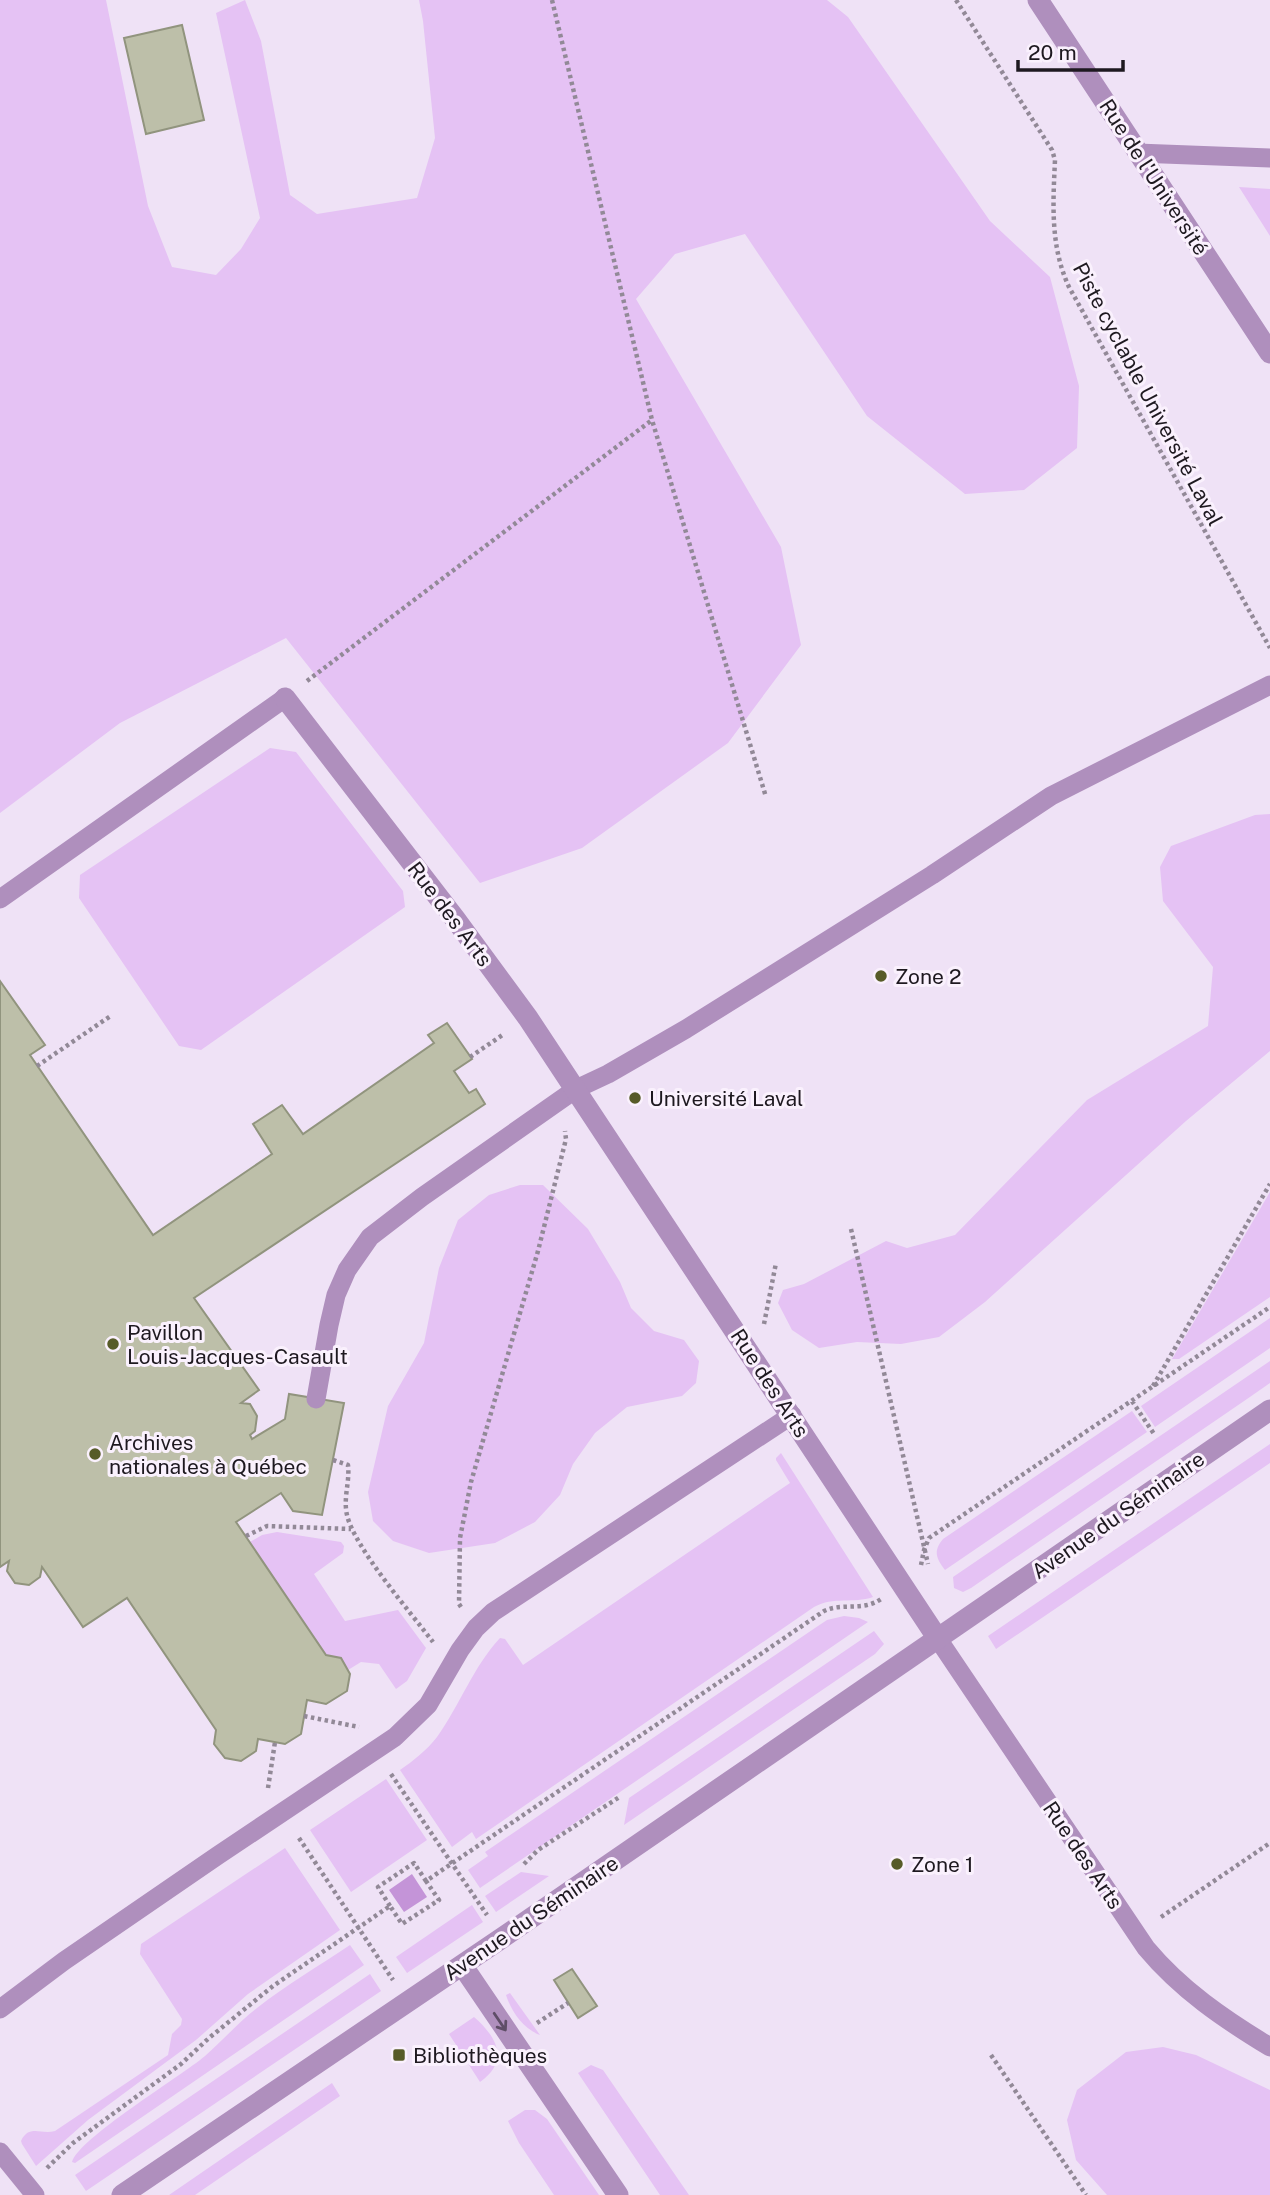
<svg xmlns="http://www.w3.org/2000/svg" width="1270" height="2195" viewBox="0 0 1270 2195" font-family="'Public Sans',sans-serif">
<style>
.green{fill:#e5c2f4}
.water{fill:#c494d8}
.building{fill:#bdbfa9;stroke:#91947e;stroke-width:2}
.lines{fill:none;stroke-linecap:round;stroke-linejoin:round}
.path{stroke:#928997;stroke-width:4.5;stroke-dasharray:3.5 3.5;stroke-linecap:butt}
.lane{stroke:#af8fbd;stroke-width:19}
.street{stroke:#af8fbd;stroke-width:21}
.oneway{stroke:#5f4e67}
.poi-dot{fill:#575b28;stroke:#faf1fd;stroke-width:2.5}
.labels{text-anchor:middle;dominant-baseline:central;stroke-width:6;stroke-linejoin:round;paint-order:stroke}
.street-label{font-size:21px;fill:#1e1920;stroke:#faf1fd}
.poi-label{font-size:21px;fill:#1e1920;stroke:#faf1fd;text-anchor:start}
</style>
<rect width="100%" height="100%" fill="#efe2f6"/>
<path class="green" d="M 0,0 L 106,0 L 148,206 L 172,267 L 216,275 L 241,249 L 260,218 L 216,13 L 245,0 L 261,41 L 290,195 L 317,214 L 417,198 L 435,138 L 423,21 L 419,0 L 827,0 L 848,17 L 990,221 L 1050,277 L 1079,386 L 1077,448 L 1024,490 L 965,494 L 867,416 L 745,234 L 675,254 L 636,299 L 781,547 L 801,645 L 728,743 L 582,848 L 480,883 L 286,638 L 120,723 L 0,813 Z
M 1239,187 L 1270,189 L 1270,236 Z
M 270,748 L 296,752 L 403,891 L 405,907 L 201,1050 L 179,1046 L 79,898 L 80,875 Z
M 1270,814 L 1270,1051 L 1186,1121 L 985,1302 L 939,1337 L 901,1344 L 857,1342 L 819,1348 L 792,1330 L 778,1303 L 783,1290 L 804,1284 L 886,1241 L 907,1248 L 955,1235 L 1087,1100 L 1208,1026 L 1213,967 L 1163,901 L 1160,867 L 1171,846 L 1255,815 Z
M 520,1185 L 543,1185 L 588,1229 L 620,1282 L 631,1308 L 654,1331 L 684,1340 L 699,1361 L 696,1383 L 682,1396 L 627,1407 L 595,1433 L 573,1464 L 560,1495 L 535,1522 L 495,1543 L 429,1553 L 393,1541 L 373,1521 L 368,1492 L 388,1406 L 424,1343 L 439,1268 L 458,1220 L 489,1195 Z
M 1270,1192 L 1270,1297 L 1179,1359 L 1172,1359 Z
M 1270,1318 L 1270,1348 L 1155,1427 L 1141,1406 Z
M 1270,1361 L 1270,1383 L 1247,1399 L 971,1588 L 963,1592 L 954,1588 L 953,1577 Z
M 1132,1411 L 1147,1432 L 945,1570 C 936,1558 933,1551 943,1539 Z
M 1270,1444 L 1270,1463 L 996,1649 L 988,1636 Z
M 781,1453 L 873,1597 C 853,1604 834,1596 814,1607 L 476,1839 L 472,1832 L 452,1847 L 400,1770 C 413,1761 427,1750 437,1737 C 460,1705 473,1667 500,1638 L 505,1639 L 523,1665 L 790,1483 L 776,1460 L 776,1458 Z
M 277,1532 L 341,1542 L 344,1546 L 343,1553 L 314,1574 L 345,1621 L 398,1610 L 426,1648 L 407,1681 L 396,1689 L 379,1664 L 361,1662 L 348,1670 L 341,1658 L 326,1655 L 250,1542 L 262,1535 Z
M 844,1616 L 859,1618 L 868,1622 L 480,1888 L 468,1870 L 488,1856 L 485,1852 L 815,1628 L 827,1620 Z
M 874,1631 L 884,1644 L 875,1654 L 624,1825 L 629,1798 Z
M 386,1779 L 427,1840 L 351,1892 L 310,1830 Z
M 285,1848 L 340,1930 L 248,1994 L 196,2040 L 88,2120 L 36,2166 L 22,2144 L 21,2141 C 29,2124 41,2135 55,2131 L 168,2055 L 172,2034 L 181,2025 L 182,2019 L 140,1954 L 141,1944 Z
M 521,1872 L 549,1876 L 496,1912 L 485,1896 Z
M 472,1905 L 483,1922 L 407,1973 L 396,1957 Z
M 350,1945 L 364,1965 L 75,2163 L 72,2162 C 79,2138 180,2077 205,2056 C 223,2040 238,2023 257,2008 C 286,1985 319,1966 350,1945 Z
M 370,1974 L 381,1991 L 86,2191 L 75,2175 Z
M 510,1993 L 540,2035 C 523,2029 511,2011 506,1995 Z
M 474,2017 C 497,2037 510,2061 480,2082 L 449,2034 Z
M 1163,2047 L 1196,2055 L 1270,2090 L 1270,2195 L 1107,2195 L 1076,2160 L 1067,2120 L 1077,2090 L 1126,2052 Z
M 591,2065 L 603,2070 L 689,2195 L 660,2195 L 578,2073 Z
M 332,2083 L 340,2096 L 195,2195 L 169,2195 Z
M 525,2110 L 535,2110 L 547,2119 L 599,2195 L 554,2195 L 519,2143 L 508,2121 Z"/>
<path class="water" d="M 412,1874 L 427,1897 L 404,1912 L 389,1890 Z"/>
<path class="building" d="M 182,25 L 204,120 L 146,134 L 124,38 Z
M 0,981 L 45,1045 L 30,1055 L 153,1235 L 272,1154 L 253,1124 L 282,1105 L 303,1134 L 434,1043 L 428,1035 L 447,1023 L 472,1059 L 454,1071 L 469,1093 L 476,1089 L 485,1104 L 194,1298 L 259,1390 L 241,1403 L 250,1404 L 257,1416 L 255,1431 L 250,1435 L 252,1439 L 285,1419 L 289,1394 L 344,1403 L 322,1515 L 293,1511 L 281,1493 L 236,1522 L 326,1655 L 341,1658 L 350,1674 L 347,1691 L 326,1704 L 307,1700 L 301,1734 L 285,1744 L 258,1739 L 256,1751 L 241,1761 L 225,1758 L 214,1744 L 216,1730 L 127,1598 L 83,1627 L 42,1567 L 40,1577 L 29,1585 L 15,1583 L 7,1571 L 9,1561 L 0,1567 Z
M 572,1969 L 597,2006 L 578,2018 L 554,1980 Z"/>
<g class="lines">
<path class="path" d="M 552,0 L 652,420 L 766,797
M 956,0 L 1052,150 L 1055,160 C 1053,204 1050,246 1069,287 L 1270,648
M 307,681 L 652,420
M 470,1057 L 504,1034
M 37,1066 L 112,1015
M 851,1229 L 928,1564
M 764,1324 L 776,1263
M 1153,1386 L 1270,1184
M 1132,1401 L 1154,1434
M 333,1460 L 348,1465 C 350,1482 343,1498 347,1515 C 354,1547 411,1613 433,1642
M 246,1536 L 267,1526 L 351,1529
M 921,1565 L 924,1550 L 929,1538 L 1270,1307
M 461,1607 L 459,1604 L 460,1538 L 471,1482 L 538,1251 L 566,1139 L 565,1131
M 304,1716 L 359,1727
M 391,1774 L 487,1915
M 268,1788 L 275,1742
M 299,1838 L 393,1980
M 524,1864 L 538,1850 L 621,1796
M 390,1906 L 378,1887 L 414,1863 L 426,1881
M 1161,1917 L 1270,1843
M 537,2023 L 568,2003
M 991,2055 L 1086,2195
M 47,2168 L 73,2143 L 181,2064 L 209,2038 L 273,1986 L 390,1906 L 402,1924 L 439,1900 L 426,1881 L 824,1611 C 843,1602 862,1612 881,1599"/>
<path class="lane" d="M 1137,153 L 1270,158
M 0,899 L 285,698
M 316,1399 L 329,1325 L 336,1295 L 347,1270 L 370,1237 L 422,1197 L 576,1089 L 608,1074 L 686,1029 L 932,875 L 1051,796 L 1270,685
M 938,1639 L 1146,1948 C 1181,1990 1224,2019 1270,2047
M 0,2009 L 64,1961 L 217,1856 L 395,1737 L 428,1705 L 460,1650 L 476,1628 L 493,1612 L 792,1415
M 0,2152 L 35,2195"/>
<path class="street" d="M 1038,0 L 1270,353
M 285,698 L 456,920 L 528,1018 L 938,1639
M 462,1965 L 618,2195
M 122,2195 L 502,1938 L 1270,1410"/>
</g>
<defs><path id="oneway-shaft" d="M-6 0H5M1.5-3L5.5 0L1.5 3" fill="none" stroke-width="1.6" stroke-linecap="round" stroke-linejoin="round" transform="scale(1.75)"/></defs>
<use class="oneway" href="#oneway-shaft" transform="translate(500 2022) rotate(56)"/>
<g class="poi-dot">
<circle cx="881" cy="976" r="7"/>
<circle cx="635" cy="1098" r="7"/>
<circle cx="113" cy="1344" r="7"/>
<circle cx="95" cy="1454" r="7"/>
<circle cx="897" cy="1864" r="7"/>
<rect x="392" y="2048" width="14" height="14" rx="3.5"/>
</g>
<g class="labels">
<g class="street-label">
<text transform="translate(1154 177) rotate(57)">Rue de l'Université</text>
<text transform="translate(1148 394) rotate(62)">Piste cyclable Université Laval</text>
<text transform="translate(450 914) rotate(53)">Rue des Arts</text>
<text transform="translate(770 1383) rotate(57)">Rue des Arts</text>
<text transform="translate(1118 1515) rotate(-35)">Avenue du Séminaire</text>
<text transform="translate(1083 1855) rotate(56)">Rue des Arts</text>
<text transform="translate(531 1918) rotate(-34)">Avenue du Séminaire</text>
</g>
<g class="poi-label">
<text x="895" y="976">Zone 2</text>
<text x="649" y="1098">Université Laval</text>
<text x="127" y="1332">Pavillon<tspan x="127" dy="24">Louis-Jacques-Casault</tspan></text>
<text x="109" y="1442">Archives<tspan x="109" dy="24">nationales à Québec</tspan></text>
<text x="911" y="1864">Zone 1</text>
<text x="413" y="2055">Bibliothèques</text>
</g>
</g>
<path d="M1018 60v10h105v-10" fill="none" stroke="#1e1920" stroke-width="3.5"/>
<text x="1028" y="60" font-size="21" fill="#1e1920" stroke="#faf1fd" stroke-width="5" paint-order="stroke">20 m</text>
</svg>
